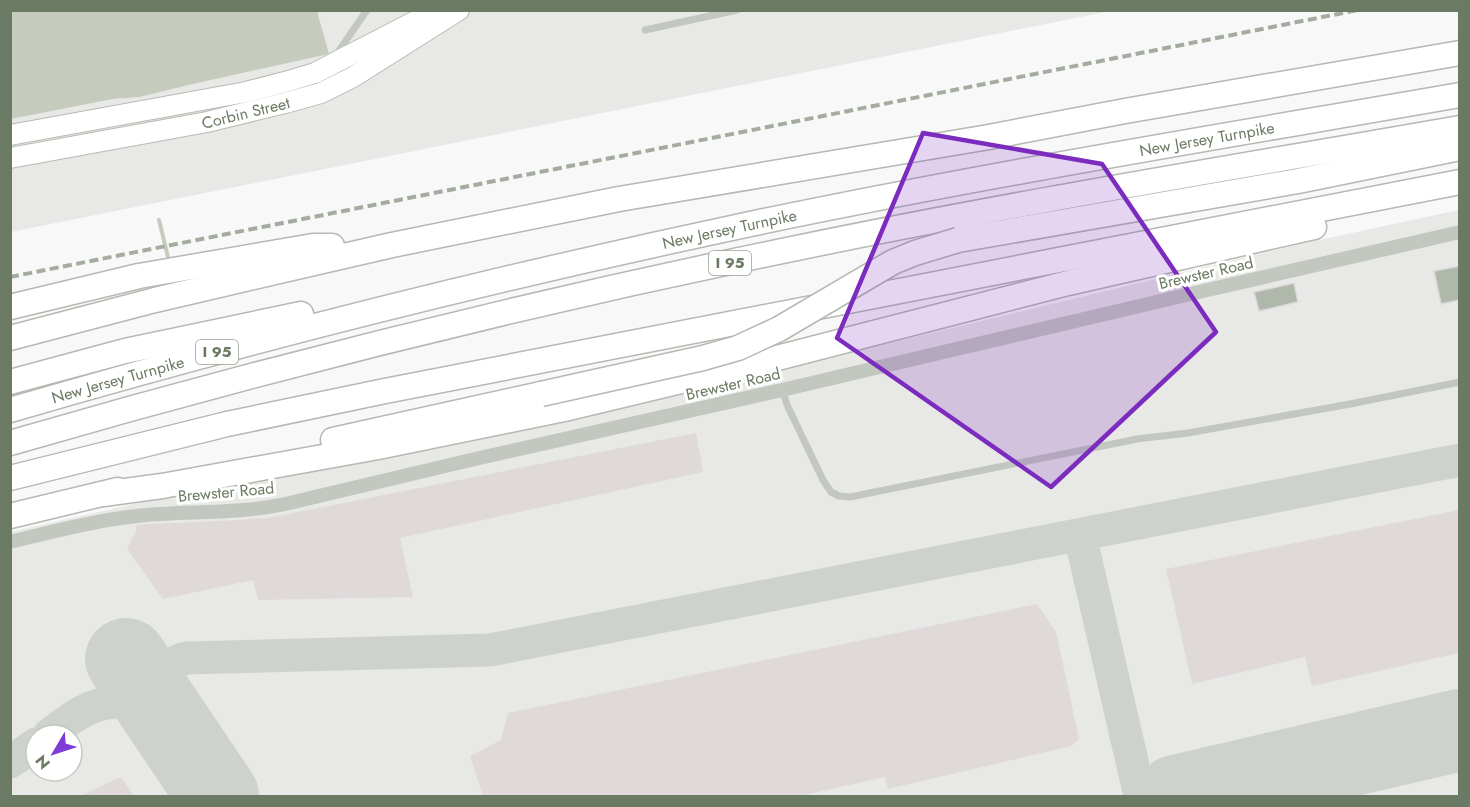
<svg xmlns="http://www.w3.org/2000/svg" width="1470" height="807" viewBox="0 0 1470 807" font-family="Jost,sans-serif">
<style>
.built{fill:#e8e8e7;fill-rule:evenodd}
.green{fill:#e0d9da}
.water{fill:#c5cbbd}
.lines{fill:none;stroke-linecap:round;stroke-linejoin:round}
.stream{stroke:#c5cbbd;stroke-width:4}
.taxiway{stroke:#ced2cc;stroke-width:33}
.runway{stroke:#ced2cc;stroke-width:82}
.building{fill:#b0b8ab;stroke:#dbdadb;stroke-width:1.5}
.secondary-casing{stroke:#b5bcb2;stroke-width:22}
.motorway-casing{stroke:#b4b9b1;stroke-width:27}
.service{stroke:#c2c7bf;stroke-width:7}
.minor{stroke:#c2c7bf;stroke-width:14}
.secondary{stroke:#fff;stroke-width:20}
.motorway{stroke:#fff;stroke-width:24}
.rail{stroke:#a4ac9f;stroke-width:4;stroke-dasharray:9 4.5;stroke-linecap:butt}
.motorway-bridge-casing{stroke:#b4b9b1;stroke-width:27;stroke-linecap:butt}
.motorway-bridge{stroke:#fff;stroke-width:24}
.marked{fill:#7b2cbf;fill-opacity:0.2;stroke:#7b2cbf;stroke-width:4.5;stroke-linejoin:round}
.labels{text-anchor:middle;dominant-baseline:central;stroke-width:6;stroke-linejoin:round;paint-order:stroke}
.shield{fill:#fff;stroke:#97a291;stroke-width:1.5}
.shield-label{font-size:15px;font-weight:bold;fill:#6b7a62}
.street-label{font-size:16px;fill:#6b7a62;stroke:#fff}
</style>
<rect width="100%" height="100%" fill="#f9f8f9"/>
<path class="built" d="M 317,11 L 1110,11 L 11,232 L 11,119 L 113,99 L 140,97 L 193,84 L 328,54 Z
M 1459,210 L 1459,796 L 11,796 L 10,532 L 201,489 L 616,409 L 1301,244 ZM 36,735 L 72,735 L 72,771 L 36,771 Z"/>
<path class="green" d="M 696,433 L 703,472 L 400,538 L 413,597 L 258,600 L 253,580 L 163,599 L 127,549 L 136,531 L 136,525 C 178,522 220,522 261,518 L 263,519 Z
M 1459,510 L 1459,653 L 1312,686 L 1305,657 L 1192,684 L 1166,569 Z
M 1037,604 L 1056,632 L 1079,739 L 1071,746 L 888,789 L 885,777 L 800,796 L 483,796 L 470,756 L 501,740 L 508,713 Z
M 121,777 L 134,796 L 80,796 Z"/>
<path class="water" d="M 11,10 L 317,11 L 329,54 L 193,84 L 140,97 L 113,99 L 11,119 Z"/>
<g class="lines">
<path class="stream" d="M 159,220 L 168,257"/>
<path class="taxiway" d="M 1080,535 L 1140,796
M 155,703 L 154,681 C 164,670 172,661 187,658 L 490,650 L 1460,460
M 49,735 C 60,727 71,717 84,711 C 107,698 139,698 159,717 C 168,725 175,736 183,745
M 10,762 L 36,744
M 1228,796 L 1232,793 L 1265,779 L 1296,768"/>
<path class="runway" d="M 126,659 L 218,796
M 1176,796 L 1460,730"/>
</g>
<path class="building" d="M 1460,266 L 1460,300 L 1441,304 L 1434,271 Z
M 1294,283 L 1298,302 L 1259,311 L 1254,292 Z"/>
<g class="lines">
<g class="secondary-casing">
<g id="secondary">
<path d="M 10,135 L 246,92 L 285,82 L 315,73 L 437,10"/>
<path id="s1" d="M 10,158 L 207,122 L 285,103 L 321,93 L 353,77 L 459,10"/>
</g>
</g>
<g class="motorway-casing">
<g id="motorway">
<path d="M 958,240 L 1298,181 L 1460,148"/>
<path d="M 10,307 L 139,276 L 313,246 L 332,246"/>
<path d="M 10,338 L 155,300 L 318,262 L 392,245 L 619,199 L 989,137 L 1125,111 L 1460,53"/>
<path d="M 10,382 L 125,351 L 301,314"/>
<path id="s2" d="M 10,410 C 256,338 505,276 755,223 C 989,174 1224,136 1460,95"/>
<path d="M 333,440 L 541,394"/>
<path d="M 10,443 C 268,368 529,303 792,249 C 1013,203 1237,167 1460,128"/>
<path d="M 10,478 L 227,424 L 385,391 L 1460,182"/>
<path d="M 103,494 L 162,486 L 378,447 L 564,409 L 781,357 L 1068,283 L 1314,227"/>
<path d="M 10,516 L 118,490"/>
</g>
</g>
<path class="service" d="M 645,30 L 737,10
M 336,55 L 367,10
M 782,390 L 788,407 L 823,480 L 831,492 L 839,496 L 850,497 L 1137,439 L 1188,433 L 1350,404 L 1460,382"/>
<path class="minor" d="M 10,542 C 55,531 101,519 146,515 C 193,511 239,514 285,504 L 475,459 L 782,390 L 1199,292 L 1460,232"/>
<use href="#secondary" class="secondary"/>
<use href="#motorway" class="motorway"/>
<path class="rail" d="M 10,277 L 1358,10"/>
<g class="motorway-bridge-casing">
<path id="motorway-bridge" d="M 541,394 L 703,358 L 738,348 L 779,329 L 893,262 L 915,253 L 958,240"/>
</g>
<use href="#motorway-bridge" class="motorway-bridge"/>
</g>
<path class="marked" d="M 923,133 L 1102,164 L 1216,332 L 1051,487 L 837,338 Z"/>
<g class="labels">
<g class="shield">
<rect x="709" y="251" width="42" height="24" rx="4.5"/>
<rect x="196" y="340" width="42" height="24" rx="4.5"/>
</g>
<g class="shield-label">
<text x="730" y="263">I 95</text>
<text x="217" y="352">I 95</text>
</g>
<g class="street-label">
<text stroke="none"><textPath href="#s1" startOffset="240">Corbin Street</textPath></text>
<text stroke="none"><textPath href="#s2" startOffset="1228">New Jersey Turnpike</textPath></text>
<text stroke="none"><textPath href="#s2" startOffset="742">New Jersey Turnpike</textPath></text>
<text transform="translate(1206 273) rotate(-13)">Brewster Road</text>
<text stroke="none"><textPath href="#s2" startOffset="112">New Jersey Turnpike</textPath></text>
<text transform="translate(733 384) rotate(-13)">Brewster Road</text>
<text transform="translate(226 492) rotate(-5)">Brewster Road</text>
</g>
</g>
<rect width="1470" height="807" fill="none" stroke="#6b7a62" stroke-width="24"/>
<g transform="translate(54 753) rotate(231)"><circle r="28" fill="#ffffff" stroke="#c4cac0" stroke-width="1.5"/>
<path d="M0-4.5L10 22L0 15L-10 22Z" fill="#7d3cd5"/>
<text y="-9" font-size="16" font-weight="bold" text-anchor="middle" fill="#6b7a62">N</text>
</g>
</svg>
